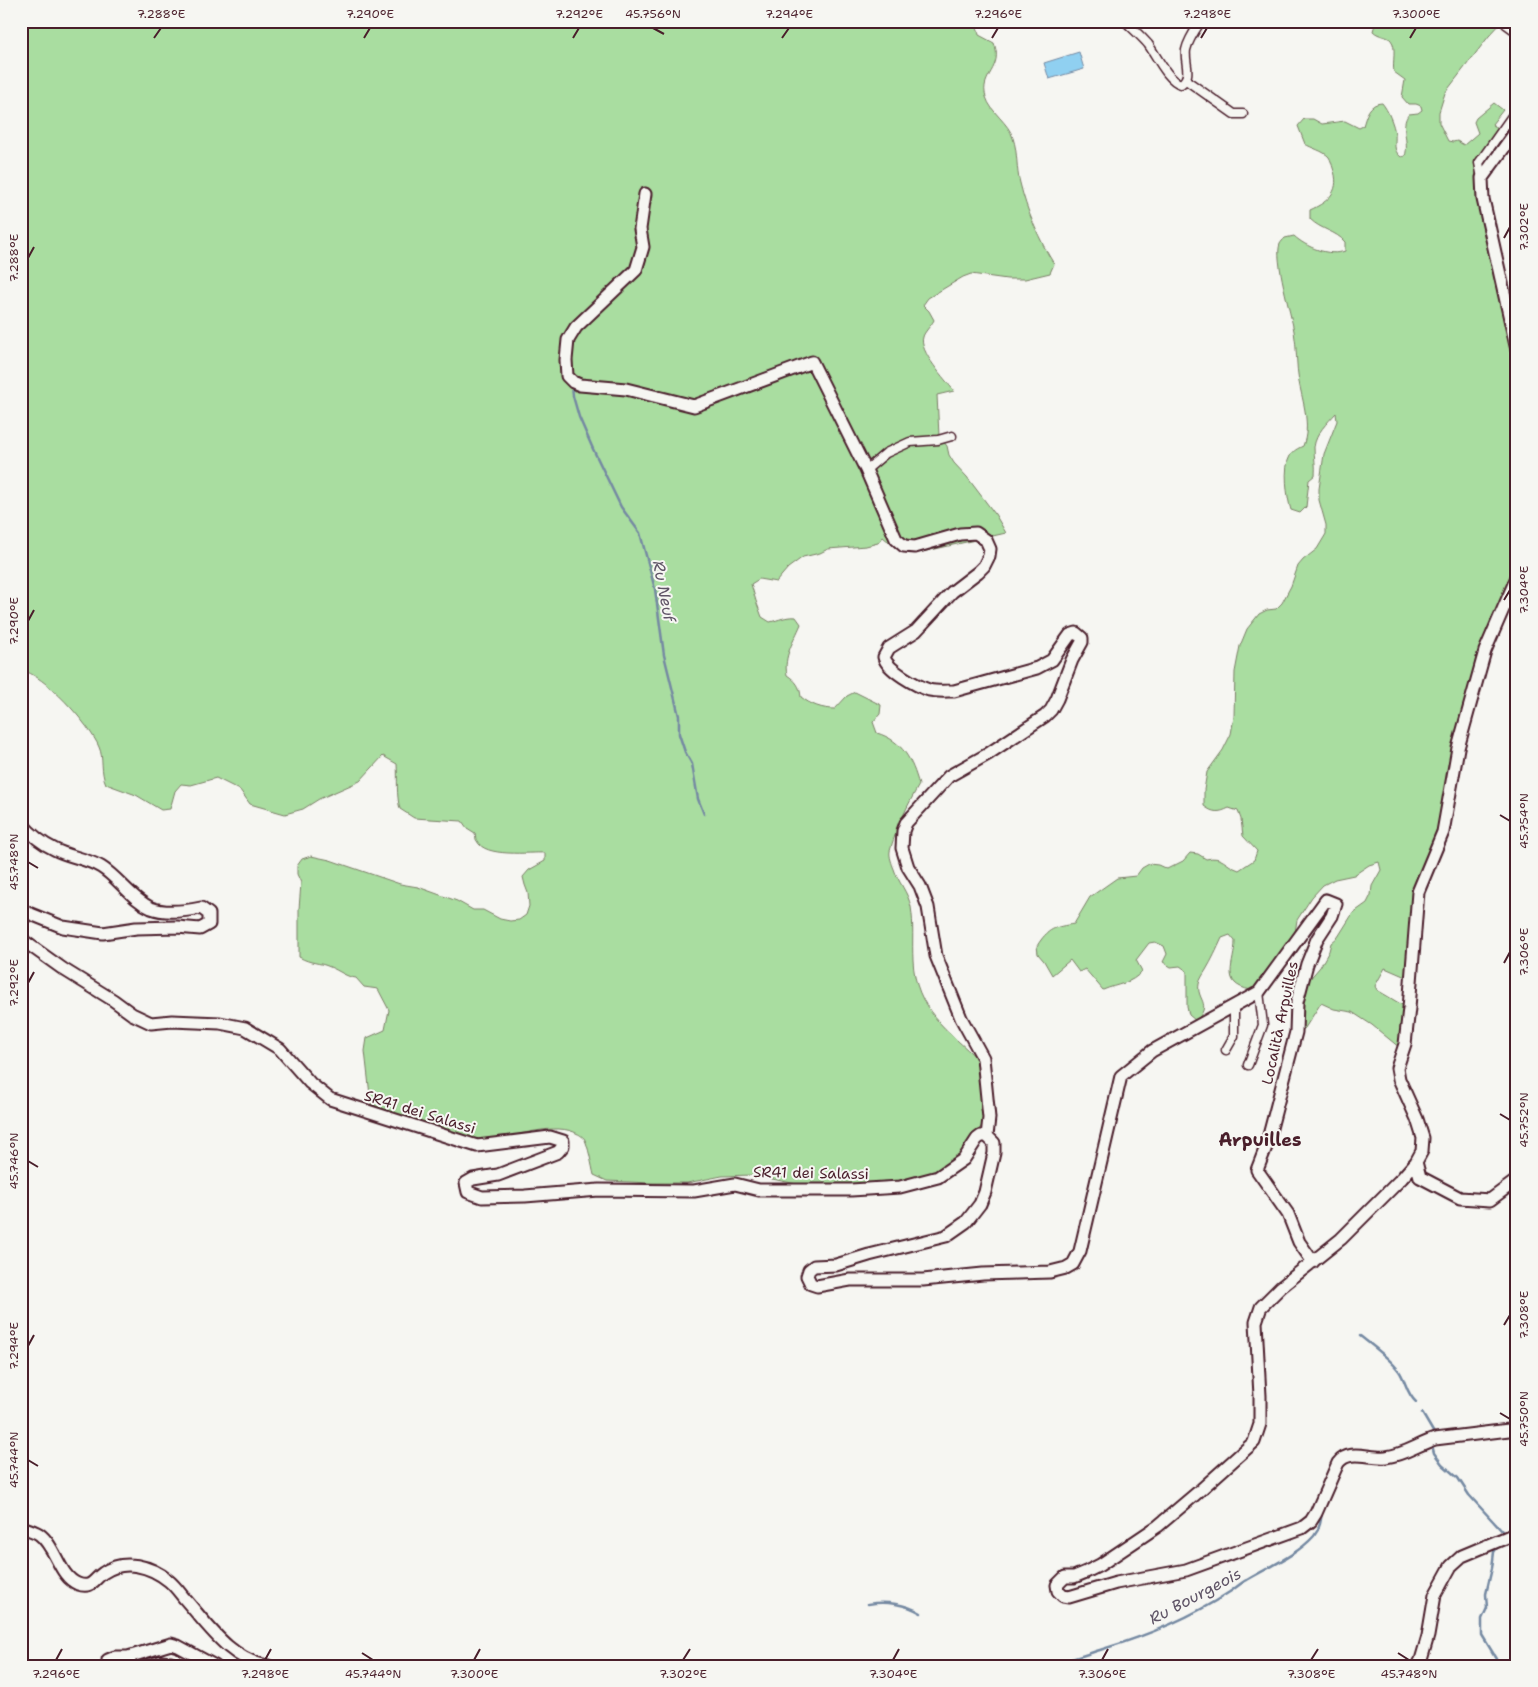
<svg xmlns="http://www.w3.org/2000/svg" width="1538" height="1687" viewBox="0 0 1538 1687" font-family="'Shantell Sans',sans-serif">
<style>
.green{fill:#a9dda0;stroke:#7a7e66}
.water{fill:#90d0f1;stroke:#7489a2}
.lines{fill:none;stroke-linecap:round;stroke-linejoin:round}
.stream{stroke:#7489a2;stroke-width:2.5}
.street-casing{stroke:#4a1f2b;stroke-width:11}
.secondary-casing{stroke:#4a1f2b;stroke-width:15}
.street{stroke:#f6f6f2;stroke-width:8}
.secondary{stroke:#f6f6f2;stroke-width:11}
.ticks{fill:none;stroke:#4a1f2b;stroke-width:2}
.labels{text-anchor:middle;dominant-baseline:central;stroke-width:4;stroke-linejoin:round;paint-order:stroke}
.street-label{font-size:15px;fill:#4a1f2b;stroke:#f6f6f2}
.water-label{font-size:16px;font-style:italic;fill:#5f5466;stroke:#f6f6f2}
.quarter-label{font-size:18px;font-weight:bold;fill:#4a1f2b;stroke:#f6f6f2}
.neatline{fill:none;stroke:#4a1f2b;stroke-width:2}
.ticks-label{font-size:12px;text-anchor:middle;fill:#4a1f2b}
</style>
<rect width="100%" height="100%" fill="#f6f6f2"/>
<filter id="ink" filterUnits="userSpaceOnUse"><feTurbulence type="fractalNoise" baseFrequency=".02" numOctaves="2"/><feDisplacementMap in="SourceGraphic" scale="10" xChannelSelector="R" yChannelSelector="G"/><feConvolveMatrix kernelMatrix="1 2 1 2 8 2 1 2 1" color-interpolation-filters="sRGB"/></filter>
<g filter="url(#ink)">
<path class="green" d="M 21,21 L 974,21 L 976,22 L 979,35 L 994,43 C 1004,69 979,75 986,97 C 991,113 1009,123 1013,138 C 1018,153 1016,169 1020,183 C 1026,209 1040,242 1054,264 L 1050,273 L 1025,279 L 1007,279 L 971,274 L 963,277 L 928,298 L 923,305 L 929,311 L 934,320 C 931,326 924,332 923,337 C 918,351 946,380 954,391 L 937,395 L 939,436 L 947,446 L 949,455 L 954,463 L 967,477 L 995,514 L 1006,533 L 922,552 L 905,552 L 896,548 L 883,537 L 878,543 L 866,546 L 828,549 L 820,553 L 803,557 L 788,568 L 776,582 L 759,579 L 751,584 L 756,601 L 762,617 L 770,622 C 779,620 786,616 796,617 L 801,624 C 794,641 783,656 787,675 C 796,681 800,686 801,697 C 811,705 822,709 835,709 L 847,696 L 855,692 L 881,705 L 880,714 L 873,722 L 877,733 C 903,741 912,760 919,785 C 909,802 895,831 890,851 C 889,856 892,864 894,869 C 898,882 908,892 911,907 C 914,925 912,942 913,960 C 915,1009 947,1030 980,1061 L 984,1123 L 972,1138 L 960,1158 L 930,1175 L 890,1183 L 797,1184 L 752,1175 L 722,1176 L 687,1183 L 653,1183 L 607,1181 L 594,1175 C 592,1167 588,1144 584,1138 C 584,1138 579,1134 578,1134 C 557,1121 515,1137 492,1139 C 461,1143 401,1116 371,1104 L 365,1051 L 367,1038 L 385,1030 L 389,1010 L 378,989 L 364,987 L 356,978 C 346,977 340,971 330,967 C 319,962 311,964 299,957 L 299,909 L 301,883 L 297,874 L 297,866 L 302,859 L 311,856 L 330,860 L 400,884 L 418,887 L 457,901 L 473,910 L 483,910 L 500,919 L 510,921 L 519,920 L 526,915 L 529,906 L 528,893 L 525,885 L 523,877 L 529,870 L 545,861 L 545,853 C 529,852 485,858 477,841 C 475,839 476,836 475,833 L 467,828 L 462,821 L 414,818 L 400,809 C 396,794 398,780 397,764 L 383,756 L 360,781 L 319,799 L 303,809 L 285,814 L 250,804 L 240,790 L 216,778 L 191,785 L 181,784 L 175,791 L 170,809 L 161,810 L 136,795 L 106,784 C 100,771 104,758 99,747 C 90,725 44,674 21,670 Z
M 1391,21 L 1503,21 L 1489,36 L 1445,93 L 1439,112 L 1439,123 L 1448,141 L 1453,142 L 1457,141 L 1464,145 L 1478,133 L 1474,122 L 1476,118 L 1494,103 L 1503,110 L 1492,124 L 1499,130 L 1500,133 L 1475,167 L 1477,194 L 1517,367 L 1517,566 L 1500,604 L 1439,836 L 1425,862 L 1408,978 L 1385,968 L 1375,986 L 1377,990 L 1404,1006 L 1400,1048 L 1372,1025 L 1352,1012 L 1334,1009 L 1321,1003 L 1305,1028 L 1299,1033 L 1301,1007 L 1308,981 L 1320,967 L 1329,951 L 1331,943 L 1338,937 L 1353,913 L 1367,903 L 1371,895 L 1372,886 L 1381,870 L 1379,862 L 1369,865 L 1354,875 L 1335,879 L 1323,885 L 1312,897 L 1297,920 L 1294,939 L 1261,984 L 1251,990 C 1219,984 1235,964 1235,941 L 1230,935 L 1222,938 C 1217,949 1212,960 1206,970 C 1203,975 1200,979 1199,984 C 1196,1000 1213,1003 1196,1021 L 1189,1015 L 1187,1007 L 1187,971 L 1180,966 L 1171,967 L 1163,962 L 1167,954 L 1164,946 L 1155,942 L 1149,943 L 1136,960 L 1142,971 C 1132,984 1117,984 1103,990 L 1085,969 L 1079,972 L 1070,960 L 1052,975 L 1044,961 L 1038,954 L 1037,946 C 1048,928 1055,927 1074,924 L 1090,897 L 1117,878 L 1136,876 L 1142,868 L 1149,864 L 1158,865 L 1167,869 L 1183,861 L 1190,853 L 1198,854 L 1206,859 C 1223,855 1224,865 1239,870 L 1254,860 L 1257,851 L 1243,836 L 1241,819 L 1238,811 L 1229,808 C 1219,813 1213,813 1204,806 L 1204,790 L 1207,772 L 1223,750 L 1231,734 L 1234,717 L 1235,672 L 1240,646 L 1247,629 L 1259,614 L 1267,610 L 1276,609 L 1282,603 L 1291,586 L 1298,566 L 1303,560 L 1317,549 L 1326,534 L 1326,525 L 1319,500 L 1319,489 L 1324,454 L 1337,421 L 1336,413 C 1327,423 1316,433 1314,447 C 1314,457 1316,466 1315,475 L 1309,480 L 1306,507 L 1300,513 L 1291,510 C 1287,498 1283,467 1290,456 C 1294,450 1297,449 1303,446 C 1311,425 1303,403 1299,382 C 1296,365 1297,348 1294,331 C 1291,314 1274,258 1280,244 C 1281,242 1283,240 1285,238 L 1294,236 C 1306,247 1329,257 1345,251 L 1345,242 C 1336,231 1321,230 1310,219 L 1310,210 C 1330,201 1341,190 1333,168 C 1332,165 1331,160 1329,157 C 1324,151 1311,148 1305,144 L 1298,126 L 1304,119 L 1313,119 L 1322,124 L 1345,121 L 1359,128 L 1363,126 C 1366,116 1369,103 1382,103 C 1388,110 1394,125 1395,134 C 1396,143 1392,150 1401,157 L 1405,156 C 1410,142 1399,126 1409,114 L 1418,113 L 1422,110 L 1421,106 L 1416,104 L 1408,104 L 1402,97 L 1405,80 L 1394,72 C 1392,63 1397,47 1391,40 C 1388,36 1379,37 1373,31 C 1375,20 1383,25 1391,21 Z"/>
<path class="water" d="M 1079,52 L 1084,69 L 1049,79 L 1044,63 Z"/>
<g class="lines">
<path class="stream" d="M 572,386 L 573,396 L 579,417 L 593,449 L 621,507 L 640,533 L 655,589 L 664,655 L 679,716 L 679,734 L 685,752 L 692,764 L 698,799 L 704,814
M 1360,1336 C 1373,1346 1389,1357 1399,1371 C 1406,1381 1406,1393 1416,1402
M 1422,1413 L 1435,1435
M 1432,1445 L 1434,1453 L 1442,1464 L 1458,1478 L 1469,1495 L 1502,1531 L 1503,1535
M 868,1604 C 886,1601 906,1604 921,1613
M 1047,1663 C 1068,1662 1084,1655 1103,1649 C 1146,1636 1190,1618 1228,1593 C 1235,1589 1240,1583 1247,1580 C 1269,1567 1297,1555 1314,1536 C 1320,1529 1321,1520 1322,1511
M 1497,1666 L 1496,1658 L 1482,1635 L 1482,1619 L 1487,1608 L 1486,1594 L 1492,1568 L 1494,1552 L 1499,1545"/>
<g class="street-casing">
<path id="street" d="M 1125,21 C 1133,29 1141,36 1148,44 C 1156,55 1168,81 1181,84 C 1193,75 1184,63 1186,50 C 1188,40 1195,30 1201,21
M 1506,24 L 1517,32
M 1186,80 L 1234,114 L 1243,114
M 1482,178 L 1479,163 L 1517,109
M 866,470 L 886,453 L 910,442 L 938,440 L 952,436
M 1226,1050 L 1234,1036 L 1234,1006
M 1248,1065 L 1263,1025 L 1259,992"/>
</g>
<g class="secondary-casing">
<path id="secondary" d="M 1517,130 L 1482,178 L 1483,199 L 1517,350
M 645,194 L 640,229 L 643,247 L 636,270 L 576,327 L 568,340 L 566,360 L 567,376 L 573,382 L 580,385 L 626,389 L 694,406 L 812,362 L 866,470 L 896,539 L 904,546 L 915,547 L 960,534 L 976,533 L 986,540 L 990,549 L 989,556 L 984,566 L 978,572 L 952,592 L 916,631 L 889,648 L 884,657 C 887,670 917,686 929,690 C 937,692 946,691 954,691 L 1037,668 L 1052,660 L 1070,635 L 1076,633 L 1082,638 L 1082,642 L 1072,660 L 1057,699 L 1051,710 L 1045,716 L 988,754 L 949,776 L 906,823 L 903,831 L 902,848 L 908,867 L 920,886 L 928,907 L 936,956 L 961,1018 L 983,1058 L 989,1118 L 987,1136
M 1517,577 L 1485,651 L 1458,748 L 1443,832 L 1418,892 L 1409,1008 L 1405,1044 L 1397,1068 L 1399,1079 L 1417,1119 L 1423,1138 L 1422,1151 L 1416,1162 L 1402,1178 L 1341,1239 L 1281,1287 L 1261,1307 L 1256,1322 L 1260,1396 L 1260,1424 L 1254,1442 L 1197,1493 L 1158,1526 L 1100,1565 L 1086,1572 L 1074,1577 L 1065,1577 L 1057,1585 L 1058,1591 L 1063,1596 L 1069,1597 L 1116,1583 L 1186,1570 L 1302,1528 L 1311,1521 L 1316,1513 L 1338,1463 C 1349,1448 1370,1459 1386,1457 C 1404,1455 1419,1444 1435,1439 L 1517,1429
M 21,823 C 30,833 41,843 54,849 C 68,857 86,858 101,867 C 119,878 131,899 151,908 C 166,914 186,911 201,908 L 209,914 L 209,924 L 200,929 L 177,927 L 136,928 L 103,933 L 63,927 L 21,910
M 21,939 L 63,969 L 113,1000 L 132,1014 L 151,1023 L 172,1021 L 220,1023 L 245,1028 L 280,1049 L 310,1083 L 330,1099 L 477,1146 L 550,1137 L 563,1141 L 563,1146 L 558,1152 L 498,1175 L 473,1179 L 466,1183 L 468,1192 L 482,1197 L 525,1196 L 599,1190 L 694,1191 L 735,1184 L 759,1190 L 851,1190 L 900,1187 L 938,1177 L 964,1159 L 977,1139 L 981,1136 L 987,1136 L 994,1143 L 994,1153 L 985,1192 L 980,1204 L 966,1222 L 946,1236 L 869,1255 L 836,1265 L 814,1266 L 809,1270 L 807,1276 L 811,1284 L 817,1286 L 850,1280 L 923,1280 L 983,1274 L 1050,1272 L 1066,1268 L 1073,1264 L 1080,1251 L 1121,1076 L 1152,1051 L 1259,992 L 1326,900 L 1336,904 L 1332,916 L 1317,939 L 1307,964 L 1297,1002 L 1296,1032 L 1266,1147 L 1257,1170 L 1288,1214 L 1299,1242 L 1313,1262
M 1416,1162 L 1420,1177 L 1460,1198 L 1490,1200 L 1517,1180
M 21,1527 C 27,1529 34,1531 39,1534 C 56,1546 59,1577 78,1584 C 92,1589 94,1579 103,1573 C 124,1558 151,1566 169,1581 C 175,1586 180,1593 184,1598 C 208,1625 230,1660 268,1666
M 108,1666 L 108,1660 L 115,1657 L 128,1657 L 171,1644 L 178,1646 L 215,1666
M 146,1666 L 160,1662 L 171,1663 L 173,1666
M 1418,1666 L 1421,1660 L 1428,1636 L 1435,1595 L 1451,1566 L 1462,1556 L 1517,1533"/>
</g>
<use href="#street" class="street"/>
<use href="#secondary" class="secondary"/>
</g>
</g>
<path class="ticks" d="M 653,28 L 664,34M 154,38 L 161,28M 364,38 L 370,28M 573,38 L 579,28M 782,38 L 789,28M 992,38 L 998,28M 1201,38 L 1207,28M 1410,38 L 1416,28M 1504,238 L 1510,227M 28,258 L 34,247M 1504,600 L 1510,590M 28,621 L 34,610M 1500,815 L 1510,821M 28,862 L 38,868M 1504,963 L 1510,952M 28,983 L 34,972M 1500,1114 L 1510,1120M 28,1161 L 38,1167M 1504,1325 L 1510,1315M 28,1346 L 34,1335M 1500,1413 L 1510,1419M 28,1460 L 38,1466M 362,1653 L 373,1660M 1398,1653 L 1409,1660M 56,1660 L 62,1649M 265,1660 L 271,1649M 474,1660 L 480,1649M 683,1660 L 690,1649M 893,1660 L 899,1649M 1102,1660 L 1108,1649M 1311,1660 L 1318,1649"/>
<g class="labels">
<g class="street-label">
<text transform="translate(1280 1023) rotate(-78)">Località Arpuilles</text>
<text transform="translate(420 1112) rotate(17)">SR41 dei Salassi</text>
<text transform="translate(811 1173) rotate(1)">SR41 dei Salassi</text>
</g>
<g class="water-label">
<text transform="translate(664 591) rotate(79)">Ru Neuf</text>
<text transform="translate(1195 1596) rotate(-28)">Ru Bourgeois</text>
</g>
<g class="quarter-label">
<text x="1260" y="1140">Arpuilles</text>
</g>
</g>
<rect width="1538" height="1687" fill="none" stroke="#f6f6f2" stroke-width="55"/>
<rect x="28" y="28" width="1482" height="1632" class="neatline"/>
<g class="ticks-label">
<text x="161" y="18">7.288°E</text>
<text x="370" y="18">7.290°E</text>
<text x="579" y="18">7.292°E</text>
<text x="653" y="18">45.756°N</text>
<text x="789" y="18">7.294°E</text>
<text x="998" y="18">7.296°E</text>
<text x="1207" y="18">7.298°E</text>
<text x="1416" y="18">7.300°E</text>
<text transform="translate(1524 227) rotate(-90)" y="4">7.302°E</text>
<text transform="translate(14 258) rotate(-90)" y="4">7.288°E</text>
<text transform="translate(1524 590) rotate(-90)" y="4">7.304°E</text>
<text transform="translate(14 621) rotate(-90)" y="4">7.290°E</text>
<text transform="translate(1524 821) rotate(-90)" y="4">45.754°N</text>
<text transform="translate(14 862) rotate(-90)" y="4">45.748°N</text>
<text transform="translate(1524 952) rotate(-90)" y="4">7.306°E</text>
<text transform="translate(14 983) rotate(-90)" y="4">7.292°E</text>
<text transform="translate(1524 1120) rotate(-90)" y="4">45.752°N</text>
<text transform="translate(14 1161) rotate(-90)" y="4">45.746°N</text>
<text transform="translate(1524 1315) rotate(-90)" y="4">7.308°E</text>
<text transform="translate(14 1346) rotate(-90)" y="4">7.294°E</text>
<text transform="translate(1524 1419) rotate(-90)" y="4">45.750°N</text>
<text transform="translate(14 1460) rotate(-90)" y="4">45.744°N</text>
<text x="56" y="1678">7.296°E</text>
<text x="265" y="1678">7.298°E</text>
<text x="373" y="1678">45.744°N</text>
<text x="474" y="1678">7.300°E</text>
<text x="683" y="1678">7.302°E</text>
<text x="893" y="1678">7.304°E</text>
<text x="1102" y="1678">7.306°E</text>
<text x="1311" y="1678">7.308°E</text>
<text x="1409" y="1678">45.748°N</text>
</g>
</svg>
